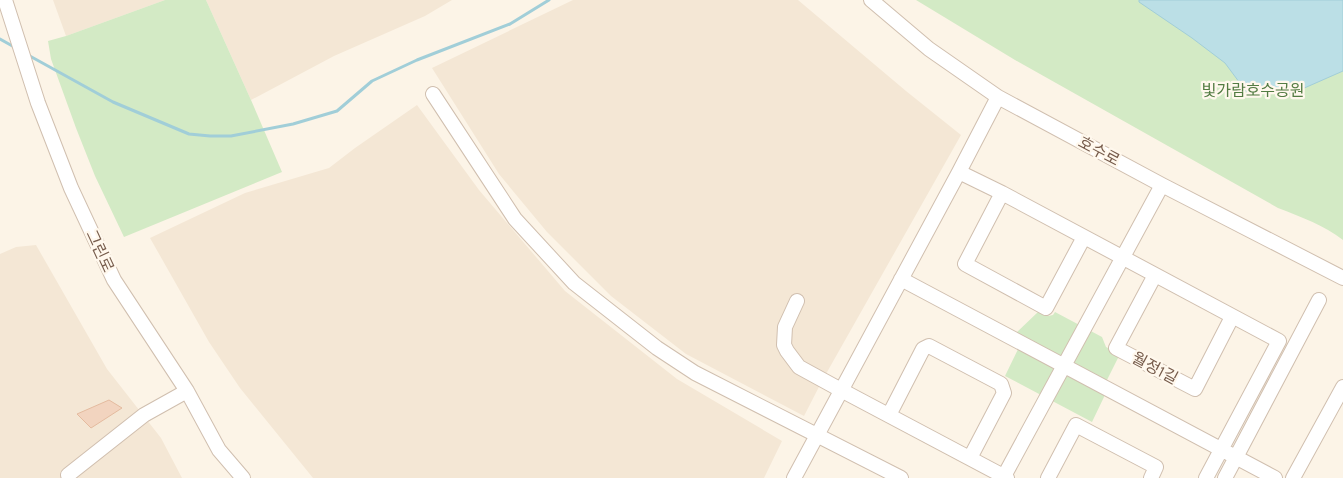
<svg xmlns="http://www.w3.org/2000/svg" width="1343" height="478" viewBox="0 0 1343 478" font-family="Karla,'Noto Sans KR',sans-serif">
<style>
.residential{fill:#f4e7d5}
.green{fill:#d3eac5}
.water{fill:#bbdfe6;stroke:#a1ced8}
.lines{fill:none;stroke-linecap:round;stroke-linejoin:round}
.stream{stroke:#a1ced8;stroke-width:3}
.building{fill:#f2d4bf;stroke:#e4bb9f}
.minor-casing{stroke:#d0bfaf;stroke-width:16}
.minor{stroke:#fff;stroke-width:14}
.labels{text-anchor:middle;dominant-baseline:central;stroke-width:4.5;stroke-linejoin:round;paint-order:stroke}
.park-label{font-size:16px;fill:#537c43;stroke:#fff8ed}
.street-label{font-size:16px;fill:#765b4b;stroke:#fff8ed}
</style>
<rect width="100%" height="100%" fill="#fcf4e7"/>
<path class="residential" d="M 53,0 L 165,0 L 66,36 Z
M 206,0 L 452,0 L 425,16 L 334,56 L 251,100 Z
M 573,0 L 798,0 L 906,91 L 961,135 L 822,381 L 804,416 L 686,354 L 611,296 L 547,232 L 499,174 L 432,68 Z
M 417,105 L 479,190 L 565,291 L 677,379 L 782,441 L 764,478 L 313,478 L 240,388 L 209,342 L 150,238 L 245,193 L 329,168 L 355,148 Z
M 36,245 L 107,369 L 161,438 L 182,478 L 0,478 L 0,254 L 16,247 Z"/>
<path class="green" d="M 165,0 L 206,0 L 251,100 L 282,172 L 124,237 L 95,176 L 76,128 L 51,59 L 48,41 L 66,36 Z
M 916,0 L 1343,0 L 1343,240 C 1324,225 1301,217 1278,208 L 1015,60 Z
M 1038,312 L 1048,316 L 1053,315 L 1055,312 L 1102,337 L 1106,347 L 1120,354 L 1106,382 L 1104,397 L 1092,422 L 1005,376 L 1023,339 L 1016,333 Z"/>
<path class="water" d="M 1139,0 L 1343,0 L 1343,71 L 1293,93 L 1248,94 L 1225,63 L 1192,38 L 1139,2 Z"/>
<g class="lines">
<path class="stream" d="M 0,39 L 16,48
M 28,55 L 113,102 L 189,134 L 210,136 L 231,136 L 293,124 L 337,111 L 372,81 L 417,60 L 510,24 L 549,0"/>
</g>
<path class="building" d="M 109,400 L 122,408 L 91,428 L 77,414 Z"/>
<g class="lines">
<g class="minor-casing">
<path id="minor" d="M 5,0 L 38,103 L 71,188 L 114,280 L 187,391 L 219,450 L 243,478
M 871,0 L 929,49 L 998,97 L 1162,185 L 1343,278
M 433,94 L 515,219 L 574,283 L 657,348 L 695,373 L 901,478
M 959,172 L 1002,193 L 1279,341 L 1206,478
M 1002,193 L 965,264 L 1046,308 L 1084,237
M 1155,275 L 1116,348 L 1195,389 L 1232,317
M 901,279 L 1275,478
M 797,301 L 785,327 L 784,345 L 787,351 L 799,367 L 841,390 L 1007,478
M 889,415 L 923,349 L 929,346 L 1001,384 L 1004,393 L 970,458
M 68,475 L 144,415 L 187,391
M 794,478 L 959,172 L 998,97
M 1003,478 L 1162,185
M 1048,478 L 1076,425 L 1156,467 L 1151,478
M 1225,478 L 1319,300
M 1293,478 L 1343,387"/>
</g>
<use href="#minor" class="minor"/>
</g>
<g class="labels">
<g class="park-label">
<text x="1253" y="90">빛가람호수공원</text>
</g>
<g class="street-label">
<text transform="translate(1099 151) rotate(28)">호수로</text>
<text transform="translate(100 251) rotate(65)">그린로</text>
<text transform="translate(1155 368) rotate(28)">월정1길</text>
</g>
</g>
</svg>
